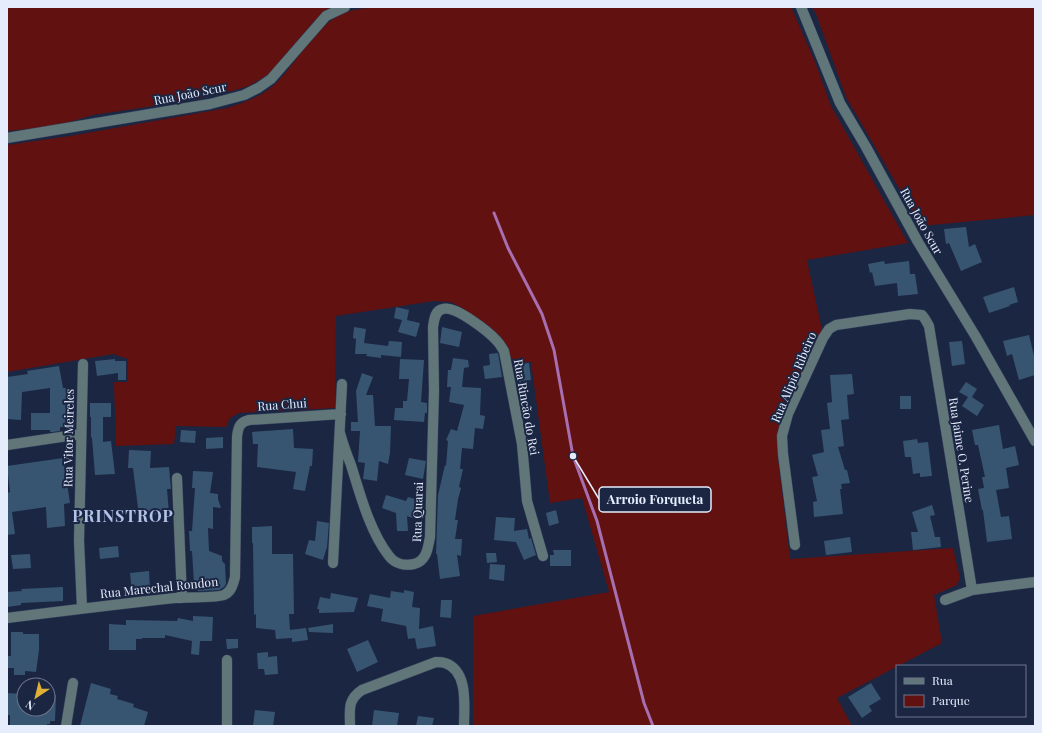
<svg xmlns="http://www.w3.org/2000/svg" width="1042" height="733" viewBox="0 0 1042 733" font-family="'Playfair Display',serif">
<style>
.green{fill:#61110f}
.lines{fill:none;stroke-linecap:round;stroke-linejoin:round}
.stream{stroke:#a76eb0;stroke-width:3}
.building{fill:#375570}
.minor-casing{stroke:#37425d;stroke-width:11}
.minor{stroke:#607679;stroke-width:10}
.labels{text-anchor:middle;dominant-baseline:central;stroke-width:4;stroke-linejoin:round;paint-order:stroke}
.street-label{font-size:12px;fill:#e5ecfc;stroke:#1b2643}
.district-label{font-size:16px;font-weight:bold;letter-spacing:1px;fill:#b2c2e9;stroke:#1b2643}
.leader{fill:none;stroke:#e5ecfc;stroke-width:1.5}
.callout-dot{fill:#e5ecfc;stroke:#1b2643;stroke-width:1.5}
.callout{fill:#1b2643;stroke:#e5ecfc;stroke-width:1.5}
.callout-label{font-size:13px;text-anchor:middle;font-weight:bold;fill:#e5ecfc}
</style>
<rect width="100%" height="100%" fill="#1b2643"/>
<path class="green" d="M 7,7 L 333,7 L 324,13 L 314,21 L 269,74 L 249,86 L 228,92 L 174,103 L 93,115 L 56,126 L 7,131 Z
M 390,7 L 791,7 L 815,62 L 831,106 L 908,243 L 807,260 L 822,330 L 784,412 L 779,428 L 777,440 L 778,458 L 790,559 L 953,548 L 960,578 L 957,585 L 934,595 L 942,643 L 837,698 L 852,726 L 473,726 L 473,616 L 609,592 L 582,498 L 550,503 L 531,362 L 512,362 L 508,349 L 497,334 L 464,309 L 451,302 L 434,301 L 336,316 L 335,408 L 239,413 L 230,418 L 226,427 L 176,426 L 174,444 L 116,446 L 114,382 L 128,382 L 128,359 L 113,354 L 7,372 L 7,145 L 70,136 L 227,108 C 244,102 261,97 274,85 C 298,63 315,23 347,12 C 361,7 377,8 390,7 Z
M 812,7 L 1035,7 L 1035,215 L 921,226 L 846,97 L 816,14 Z"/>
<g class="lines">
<path class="stream" d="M 494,213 L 508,248 L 542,314 L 554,350 L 573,456 L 597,521 L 644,703 L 653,726"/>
</g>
<path class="building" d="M 966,227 L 969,247 L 975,244 L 982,262 L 961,271 L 949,243 L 946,244 L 944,229 Z
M 884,261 L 885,264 L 909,261 L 910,274 L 915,274 L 918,294 L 898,296 L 897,283 L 875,286 L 872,272 L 870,273 L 868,264 Z
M 1014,287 L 1018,302 L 1009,305 L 1010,306 L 989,313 L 983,297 Z
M 396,307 L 409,310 L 407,320 L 420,323 L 416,337 L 398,332 L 402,320 L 394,318 Z
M 354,327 L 366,329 L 364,343 L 388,346 L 389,341 L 402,342 L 401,357 L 381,355 L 381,358 L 366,356 L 367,354 L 355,354 L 356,339 L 353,338 Z
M 442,327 L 462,332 L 459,347 L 440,343 Z
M 1029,335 L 1035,360 L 1035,375 L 1019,380 L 1012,354 L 1007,356 L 1003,341 Z
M 962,341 L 965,364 L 952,366 L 949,342 Z
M 498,353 L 502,377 L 485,379 L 483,366 L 490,365 L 489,354 Z
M 453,358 L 468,360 L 469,367 L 464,368 L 462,387 L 481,388 L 480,415 L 485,416 L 483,429 L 475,428 L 473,449 L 462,448 L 460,469 L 463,469 L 459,487 L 461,488 L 458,499 L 455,520 L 458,520 L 455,539 L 462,539 L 461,556 L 457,555 L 460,576 L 440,579 L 437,554 L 436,554 L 438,495 L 445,465 L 446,466 L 448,441 L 446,440 L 451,429 L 457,431 L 464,405 L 449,402 L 451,387 L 447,387 L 448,370 L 451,370 Z
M 115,359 L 115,361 L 126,361 L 126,380 L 118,380 L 118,373 L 97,376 L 95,361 Z
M 400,359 L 424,360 L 421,402 L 427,403 L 427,413 L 425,413 L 424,422 L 394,420 L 395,408 L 403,408 L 403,401 L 407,401 L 409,379 L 399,379 Z
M 529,363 L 531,380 L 521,381 L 522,387 L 518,387 L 513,364 Z
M 59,366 L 63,388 L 71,388 L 73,428 L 60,427 L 60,431 L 53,432 L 50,432 L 50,430 L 31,430 L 31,413 L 50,413 L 50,388 L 22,392 L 21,420 L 7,419 L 7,377 L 28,374 L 27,371 Z
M 362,373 L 373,377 L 366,395 L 373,395 L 375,426 L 391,426 L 390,453 L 388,464 L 379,461 L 377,481 L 363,479 L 365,463 L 358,462 L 360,431 L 351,431 L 351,422 L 358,422 L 356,391 Z
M 852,374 L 854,394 L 847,395 L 849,419 L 841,420 L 844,446 L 838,447 L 845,470 L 847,470 L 850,483 L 841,484 L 842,489 L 840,489 L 843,514 L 814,517 L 813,502 L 817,501 L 812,477 L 818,476 L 812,455 L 824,452 L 821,430 L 830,429 L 827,403 L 832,402 L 830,375 Z
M 966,382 L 977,389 L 972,397 L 984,405 L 977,416 L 962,406 L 968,397 L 959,392 Z
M 900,396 L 911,396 L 911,409 L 900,409 Z
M 90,403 L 111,403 L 111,417 L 103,417 L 103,442 L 111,441 L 115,474 L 95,475 L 92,438 L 91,437 L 91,417 L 90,417 Z
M 999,425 L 1003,449 L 1015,446 L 1019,465 L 1006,468 L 1009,488 L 996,490 L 1001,517 L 1009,516 L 1012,539 L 987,542 L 983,510 L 982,510 L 978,489 L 984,488 L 982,477 L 985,477 L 978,445 L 975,445 L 972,430 Z
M 293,429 L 294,448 L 313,449 L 312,466 L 310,466 L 305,491 L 293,489 L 296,472 L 257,467 L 258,444 L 253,444 L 252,432 Z
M 181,430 L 196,431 L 195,443 L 180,442 Z
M 223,437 L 223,448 L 206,449 L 206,438 Z
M 917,439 L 918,443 L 928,442 L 932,476 L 920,477 L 920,473 L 913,474 L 911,457 L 905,457 L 903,441 Z
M 129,450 L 151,451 L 150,468 L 169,467 L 171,489 L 167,489 L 169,513 L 139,516 L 133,468 L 128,468 Z
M 63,458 L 70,503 L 64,504 L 65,526 L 47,528 L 46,507 L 12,512 L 15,534 L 7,535 L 7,493 L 10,492 L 7,466 Z
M 409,458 L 426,461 L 423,479 L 405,475 Z
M 193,471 L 213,472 L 210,493 L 218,494 L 218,499 L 221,508 L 213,507 L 213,529 L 208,528 L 209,551 L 222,556 L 222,561 L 225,564 L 226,584 L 224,587 L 219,590 L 198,591 L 194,584 L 192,551 L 190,551 L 189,531 L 192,531 L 195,488 L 192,488 Z
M 386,495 L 406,501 L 408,497 L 422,501 L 416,519 L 407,516 L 408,531 L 397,531 L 396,513 L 382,508 Z
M 932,505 L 935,515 L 930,516 L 935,537 L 940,537 L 941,547 L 913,550 L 911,532 L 918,532 L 912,512 Z
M 556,510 L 559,523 L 549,526 L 546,513 Z
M 496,517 L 515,518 L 514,531 L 527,529 L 529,539 L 531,538 L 536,555 L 524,560 L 516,542 L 494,540 Z
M 317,521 L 329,523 L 327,547 L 323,560 L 305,554 L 309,540 L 315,541 Z
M 272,526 L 272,554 L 293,554 L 294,614 L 289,614 L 290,630 L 306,628 L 308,640 L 292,642 L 292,638 L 276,639 L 275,630 L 256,628 L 256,614 L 254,615 L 253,543 L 252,543 L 252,527 Z
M 850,537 L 852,552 L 826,555 L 824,541 Z
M 118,546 L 119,557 L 100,559 L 99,548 Z
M 553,550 L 571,550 L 571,566 L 550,566 L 550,555 L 554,555 Z
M 486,553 L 496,553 L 497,562 L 487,563 Z
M 30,554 L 31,568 L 13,569 L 11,555 Z
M 490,564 L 505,565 L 504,581 L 489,579 Z
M 149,571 L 150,590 L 132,592 L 130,573 Z
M 63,587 L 63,601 L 21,603 L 21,605 L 7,607 L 7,592 L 22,591 L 21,589 Z
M 404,590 L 414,592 L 412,607 L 420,608 L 419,629 L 433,626 L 436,646 L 417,649 L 415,638 L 408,639 L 406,626 L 381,621 L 383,609 L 367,606 L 370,594 L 390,598 L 391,591 L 404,593 Z
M 331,593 L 358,598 L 354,612 L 319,613 L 319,609 L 317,609 L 320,597 L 330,599 Z
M 441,600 L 452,600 L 451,618 L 440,617 Z
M 193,616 L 213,617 L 212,641 L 200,641 L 199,655 L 191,654 L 192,641 L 165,635 L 165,638 L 142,638 L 142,639 L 136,639 L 136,650 L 109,650 L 109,624 L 126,625 L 126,620 L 177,621 L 178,618 L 193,621 Z
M 333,624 L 333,633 L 309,632 L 308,628 Z
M 11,632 L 23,632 L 23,634 L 39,634 L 39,650 L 36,672 L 25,671 L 25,675 L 14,675 L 14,668 L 7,668 L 7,656 L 11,656 Z
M 226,639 L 238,639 L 238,648 L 227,649 Z
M 368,640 L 378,662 L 357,672 L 347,649 Z
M 268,652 L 268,657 L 277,656 L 278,674 L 265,675 L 264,669 L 258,669 L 257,653 Z
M 91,683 L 111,689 L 110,694 L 118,696 L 117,699 L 134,704 L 133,707 L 148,712 L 144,726 L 80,726 Z
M 871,683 L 881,699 L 869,706 L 872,711 L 862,718 L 848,697 Z
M 7,693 L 24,694 L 24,709 L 48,709 L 48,695 L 56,695 L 55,721 L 50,721 L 50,724 L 47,724 L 47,726 L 13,726 L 13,725 L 10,725 L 10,715 L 7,715 Z
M 255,710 L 275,712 L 273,726 L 253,726 Z
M 374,710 L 399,713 L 397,726 L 372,726 Z
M 418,716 L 434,718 L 432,726 L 416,726 Z"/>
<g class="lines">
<g class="minor-casing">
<path id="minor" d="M 801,7 L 840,103 L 866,147 L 918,242 L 976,337 L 1035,441
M 7,138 L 210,104 L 244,95 L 258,88 L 271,79 L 326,16 L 345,7
M 340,433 C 343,444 347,455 351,465 C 360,494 370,532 389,556 C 395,564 405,566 414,564 C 427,561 428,547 430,537 L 434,391 L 433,327 C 434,320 435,310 443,309 C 455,305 489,332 497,341 C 500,344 502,348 504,351 L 522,444 L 527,501 L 543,556
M 7,445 L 81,434
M 177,478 L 182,598
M 795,545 L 783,454 L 782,436 L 788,414 L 823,338 L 829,329 L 836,325 L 910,314 L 922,315 L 925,319 L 929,326 L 972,590
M 333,563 L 342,384
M 945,600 L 972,590 L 1035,582
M 82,608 L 79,541 L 83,364
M 7,618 C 63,611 119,604 175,598 C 185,597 217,598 224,595 C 231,592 233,585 235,577 L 237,437 C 238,427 240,422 249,420 L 341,414
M 227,660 L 227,726
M 66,726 L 73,683
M 350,726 C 350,710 347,700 362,690 L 436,662 C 438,662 442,662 445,663 C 469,671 464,707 464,726"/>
</g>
<use href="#minor" class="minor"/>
</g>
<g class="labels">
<g class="street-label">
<text transform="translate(190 93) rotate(-11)">Rua João Scur</text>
<text transform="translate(922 221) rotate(61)">Rua João Scur</text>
<text transform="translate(793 377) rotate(-67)">Rua Alipio Ribeiro</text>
<text transform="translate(282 404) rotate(-4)">Rua Chui</text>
<text transform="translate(527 407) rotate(80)">Rua Rincão do Rei</text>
<text transform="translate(68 438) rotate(-89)">Rua Vitor Meireles</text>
<text transform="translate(962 450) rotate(81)">Rua Jaime O. Perine</text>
<text transform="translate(417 512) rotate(-88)">Rua Quarai</text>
<text transform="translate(159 587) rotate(-6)">Rua Marechal Rondon</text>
</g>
<g class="district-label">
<text x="123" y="515">PRINSTROP</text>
</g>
</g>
<path class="leader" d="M573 456L599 499"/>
<circle class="callout-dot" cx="573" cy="456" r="4"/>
<rect class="callout" x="599" y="487" width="112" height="25" rx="4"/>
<g class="callout-label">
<text x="655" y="504">Arroio Forqueta</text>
</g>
<rect width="1042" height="733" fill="none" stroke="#e5ecfc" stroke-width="16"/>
<rect x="896" y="665" width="130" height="52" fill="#1b2643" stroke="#6c758d"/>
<rect x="904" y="678" width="20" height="6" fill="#607679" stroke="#6c758d"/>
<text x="932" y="685" font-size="12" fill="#e5ecfc">Rua</text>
<rect x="904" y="695" width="20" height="12" fill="#61110f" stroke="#6c758d"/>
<text x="932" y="705" font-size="12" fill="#e5ecfc">Parque</text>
<g transform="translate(36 697) rotate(215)"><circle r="19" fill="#1b2643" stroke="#6c758d"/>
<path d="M0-3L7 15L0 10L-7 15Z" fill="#dfb034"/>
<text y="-6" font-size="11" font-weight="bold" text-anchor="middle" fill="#e5ecfc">N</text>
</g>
</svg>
